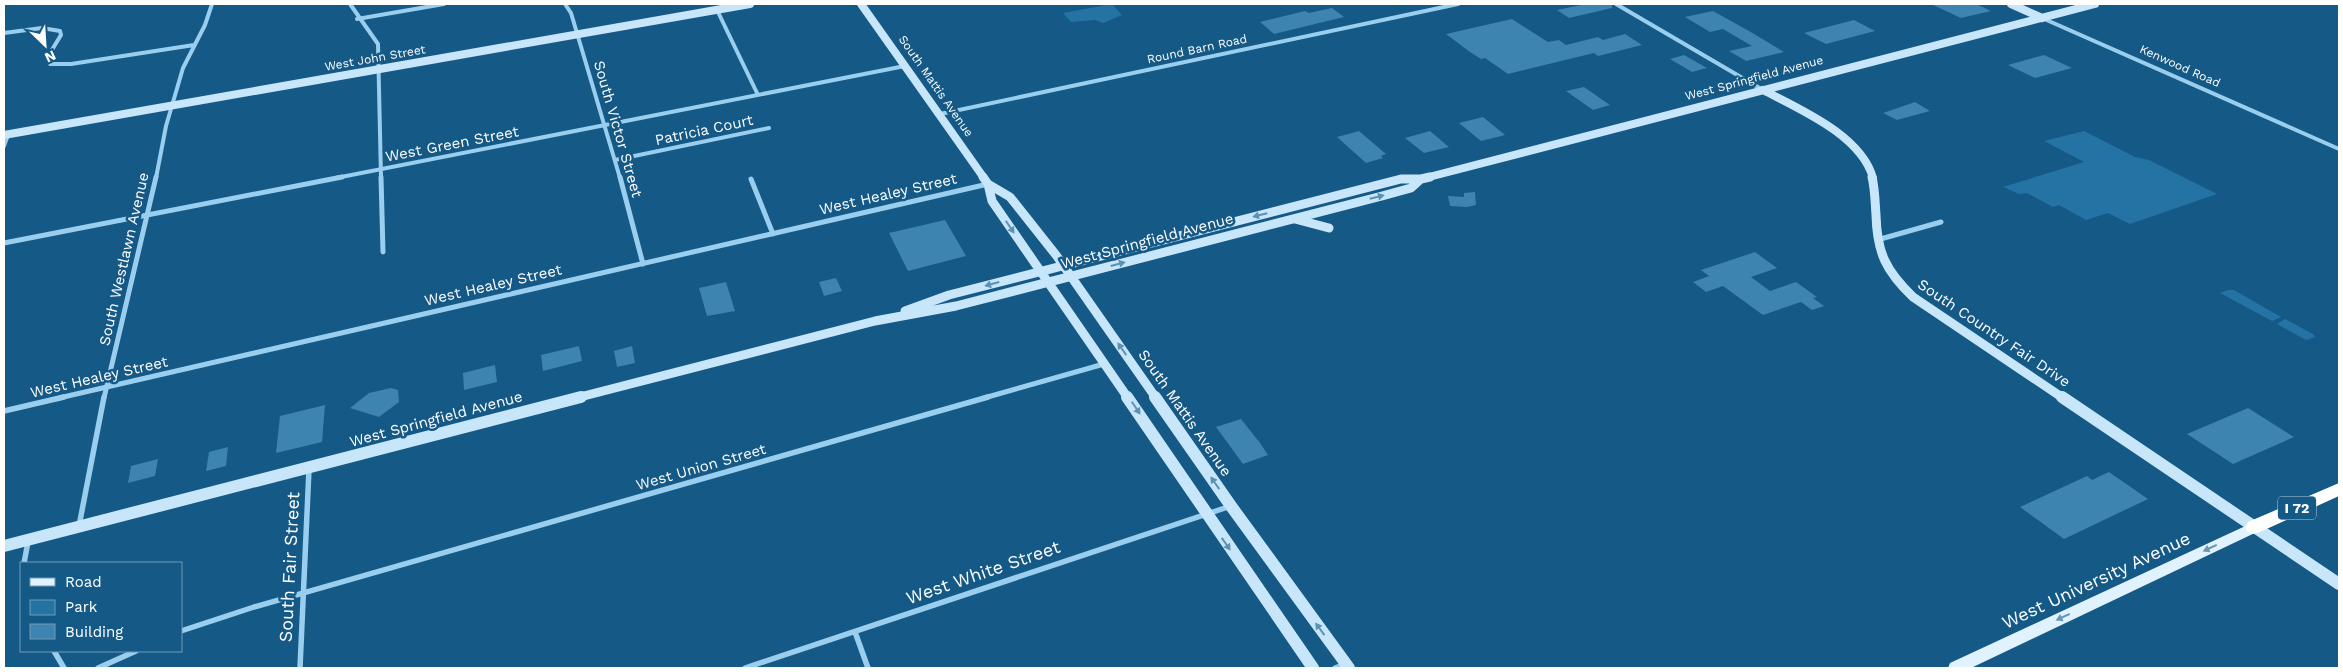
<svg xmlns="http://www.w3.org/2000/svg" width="2343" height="672" viewBox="0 0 2343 672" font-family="'Work Sans',sans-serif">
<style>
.green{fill:#2473a4}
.building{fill:#3d84b0}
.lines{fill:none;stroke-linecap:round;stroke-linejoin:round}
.street-far2{stroke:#9aceee;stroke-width:4}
.street-far1{stroke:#9aceee;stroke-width:5}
.street{stroke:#9aceee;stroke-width:5.5}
.secondary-far2{stroke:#c7e6fa;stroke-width:8}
.secondary-far1{stroke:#c7e6fa;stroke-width:9}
.secondary{stroke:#c7e6fa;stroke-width:12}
.primary{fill:#e1f2ff;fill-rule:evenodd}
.highway{fill:#fff;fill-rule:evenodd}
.oneway{fill:#5c91b4}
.oneway2{fill:#6796b6}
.labels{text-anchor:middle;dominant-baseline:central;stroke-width:5;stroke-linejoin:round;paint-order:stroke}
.far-street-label{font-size:12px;fill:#fff;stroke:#155986}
.shield{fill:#155986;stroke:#b9cddb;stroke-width:1}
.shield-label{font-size:14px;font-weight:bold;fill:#fff}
.street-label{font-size:15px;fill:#fff;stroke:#155986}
.near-street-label{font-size:18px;fill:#fff;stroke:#155986}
</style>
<rect width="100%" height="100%" fill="#155986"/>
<path class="green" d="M 1112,4 L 1122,15 L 1103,23 L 1095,20 L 1071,22 L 1063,13 Z
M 2084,131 L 2135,157 L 2149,160 L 2217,194 L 2130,224 L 2108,213 L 2086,220 L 2059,205 L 2053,207 L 2027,193 L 2019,194 L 2003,187 L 2084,162 L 2044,141 Z
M 2228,290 L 2234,290 L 2281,317 L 2272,321 L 2220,293 Z
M 2285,319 L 2313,334 L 2315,337 L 2306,340 L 2277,324 Z"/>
<path class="building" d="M 1586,4 L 1612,4 L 1612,8 L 1569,18 L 1557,10 Z
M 1931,4 L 1976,4 L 1991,11 L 1961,18 Z
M 1332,8 L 1344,17 L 1274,34 L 1260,22 L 1305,11 L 1309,13 Z
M 1713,11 L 1749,31 L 1784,52 L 1746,61 L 1729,51 L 1752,46 L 1723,29 L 1710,32 L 1685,17 Z
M 1512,19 L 1548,42 L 1559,40 L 1566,45 L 1598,37 L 1603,40 L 1625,34 L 1642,45 L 1598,56 L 1594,53 L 1508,74 L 1485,58 L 1481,59 L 1470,52 L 1446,34 Z
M 1854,20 L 1875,31 L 1826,44 L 1804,33 Z
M 1684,55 L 1707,68 L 1692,72 L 1670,59 Z
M 2044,55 L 2072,68 L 2035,78 L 2008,65 Z
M 1584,87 L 1610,105 L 1593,110 L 1566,91 Z
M 1915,102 L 1930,111 L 1897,120 L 1883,113 Z
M 1483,117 L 1505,135 L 1481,141 L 1459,123 Z
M 1359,131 L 1386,154 L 1381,156 L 1383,158 L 1366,163 L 1337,137 Z
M 1430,131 L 1449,147 L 1424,153 L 1405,138 Z
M 1475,192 L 1476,205 L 1467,207 L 1450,206 L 1448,196 L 1464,197 L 1464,193 Z
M 945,220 L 966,256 L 908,271 L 889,233 Z
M 1755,252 L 1777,268 L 1751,277 L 1770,291 L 1796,282 L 1817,297 L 1813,298 L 1824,306 L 1812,310 L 1801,302 L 1763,315 L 1723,286 L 1706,292 L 1693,282 L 1709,276 L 1701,270 Z
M 836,278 L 842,291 L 824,296 L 819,282 Z
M 726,282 L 735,311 L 707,316 L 699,288 Z
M 579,346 L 582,361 L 543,371 L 541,355 Z
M 632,346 L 635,363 L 617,367 L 614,351 Z
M 495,365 L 497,382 L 464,390 L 463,373 Z
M 391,388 L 398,390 L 399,402 L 379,417 L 350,408 L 369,393 Z
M 325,405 L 322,442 L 276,453 L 280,416 Z
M 2248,408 L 2294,437 L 2233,464 L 2187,434 Z
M 1241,419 L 1260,443 L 1268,455 L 1243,464 L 1216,427 Z
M 228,447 L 226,466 L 206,471 L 209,452 Z
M 158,459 L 155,476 L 128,483 L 131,466 Z
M 2109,472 L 2148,499 L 2064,539 L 2020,507 L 2087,476 L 2092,480 Z"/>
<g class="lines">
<path class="street-far2" d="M 350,4 L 378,44 L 381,178
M 565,4 L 571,13 L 620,178
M 1616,4 L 1763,90
M 717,10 L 758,95
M 2042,18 L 2339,149
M 357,19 L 444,4
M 4,33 L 42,28 L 60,31 L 61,35 L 47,58 L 50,64 L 71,64 L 194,45
M 940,114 L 1458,4
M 4,146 L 8,135
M 615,160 L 769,128
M 156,178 L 166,126 L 183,68 L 205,25 L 212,4
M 336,178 L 905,66"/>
<path class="street-far1" d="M 381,177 L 383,252
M 620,177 L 643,264
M 751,179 L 773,234
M 1877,240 L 1941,222
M 4,243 L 342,177
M 59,398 L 988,184
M 104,398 L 156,177
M 984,398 L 1104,364"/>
<path class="street" d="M 4,411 L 64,397
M 79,526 L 104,397
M 24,563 L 28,542
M 181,631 L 254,607 L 988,397
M 855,632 L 868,668
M 54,651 L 64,668
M 98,668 L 136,651
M 300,668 L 309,469
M 745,668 L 1231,506
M 1335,668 L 1346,664"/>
<path class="secondary-far2" d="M 861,4 L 984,178
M 2011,4 L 2042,18
M 1763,90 C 1799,109 1861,135 1873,178
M 4,135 L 750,4
M 1425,178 L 2095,4"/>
<path class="secondary-far1" d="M 983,177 L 988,184 L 992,201 L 1128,398
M 1872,177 C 1875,189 1875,202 1876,215 C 1877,253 1886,271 1913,297 L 2063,398
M 988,184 L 1010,197 L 1056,255 L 1156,398
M 1295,219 L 1329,228
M 905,311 L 949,295 L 1401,179 L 1421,179 L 1430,177
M 576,398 L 875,321 L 956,306 L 1382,196 L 1411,188 L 1421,179"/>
<path class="secondary" d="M 1127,397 L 1313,668
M 1155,397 L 1231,506 L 1349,668
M 2062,397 L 2339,584
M 4,546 L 581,397"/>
<path class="primary" d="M 2254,522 L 2259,523 L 2261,527 L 2259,531 L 1971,668 L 1948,668 L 1950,663 Z"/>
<path class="highway" d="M 2339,483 L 2339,496 L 2260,532 L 2254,534 L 2248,532 L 2245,527 L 2248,522 Z"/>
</g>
<defs><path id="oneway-solid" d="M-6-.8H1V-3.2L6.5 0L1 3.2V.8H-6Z" transform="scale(1.25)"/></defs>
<g class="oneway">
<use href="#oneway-solid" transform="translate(1377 197) rotate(-14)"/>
<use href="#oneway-solid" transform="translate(1260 215) rotate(166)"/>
<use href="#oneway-solid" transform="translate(1010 227) rotate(56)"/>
<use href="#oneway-solid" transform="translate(1118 264) rotate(-15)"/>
<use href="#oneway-solid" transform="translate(992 284) rotate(165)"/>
<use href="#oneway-solid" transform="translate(1122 349) rotate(-125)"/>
<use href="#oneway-solid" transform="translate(1136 408) rotate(56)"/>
<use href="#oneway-solid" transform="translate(1215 483) rotate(-125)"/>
<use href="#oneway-solid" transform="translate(1226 544) rotate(55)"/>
<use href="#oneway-solid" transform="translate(1320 629) rotate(-126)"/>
</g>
<g class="oneway2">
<use href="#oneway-solid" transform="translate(2210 548) rotate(155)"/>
<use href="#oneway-solid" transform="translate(2063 617) rotate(155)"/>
</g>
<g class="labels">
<g class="far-street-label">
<text transform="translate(1197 49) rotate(-12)">Round Barn Road</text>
<text transform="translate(375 58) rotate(-10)">West John Street</text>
<text transform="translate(2180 66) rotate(24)">Kenwood Road</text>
<text transform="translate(1754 78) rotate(-15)">West Springfield Avenue</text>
<text transform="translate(936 86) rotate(55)">South Mattis Avenue</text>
</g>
<rect class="shield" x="2278" y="496.5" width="38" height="23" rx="4"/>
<g class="shield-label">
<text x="2297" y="508">I 72</text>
</g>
<g class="street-label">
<text transform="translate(618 129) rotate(74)">South Victor Street</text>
<text transform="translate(704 130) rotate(-12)">Patricia Court</text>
<text transform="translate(452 144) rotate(-11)">West Green Street</text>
<text transform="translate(888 194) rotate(-13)">West Healey Street</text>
<text transform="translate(1147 241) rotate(-15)">West Springfield Avenue</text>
<text transform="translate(124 259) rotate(-77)">South Westlawn Avenue</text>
<text transform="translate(493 285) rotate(-13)">West Healey Street</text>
<text transform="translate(1994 333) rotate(34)">South Country Fair Drive</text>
<text transform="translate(99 377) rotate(-13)">West Healey Street</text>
<text transform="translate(1185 413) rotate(55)">South Mattis Avenue</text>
<text transform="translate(436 419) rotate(-15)">West Springfield Avenue</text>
<text transform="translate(701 467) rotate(-16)">West Union Street</text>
</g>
<g class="near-street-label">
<text transform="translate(289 567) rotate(-87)">South Fair Street</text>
<text transform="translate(983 572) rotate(-19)">West White Street</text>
<text transform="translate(2096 580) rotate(-25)">West University Avenue</text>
</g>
</g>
<rect width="2343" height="672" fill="none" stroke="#ffffff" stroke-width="10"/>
<rect x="20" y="562" width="162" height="90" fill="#155986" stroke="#739bb6"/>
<rect x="30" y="578" width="25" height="8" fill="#e1f2ff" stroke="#739bb6"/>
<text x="65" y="587" font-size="15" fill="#ffffff">Road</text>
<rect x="30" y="600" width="25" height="15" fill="#2473a4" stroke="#739bb6"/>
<text x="65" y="612" font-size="15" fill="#ffffff">Park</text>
<rect x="30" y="624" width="25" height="15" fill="#3d84b0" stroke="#739bb6"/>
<text x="65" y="637" font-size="15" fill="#ffffff">Building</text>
<g transform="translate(45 45) rotate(155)" stroke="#155986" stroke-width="4" paint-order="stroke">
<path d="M0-4L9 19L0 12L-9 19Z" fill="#ffffff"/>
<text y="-8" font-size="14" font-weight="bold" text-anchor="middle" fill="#ffffff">N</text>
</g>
</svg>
